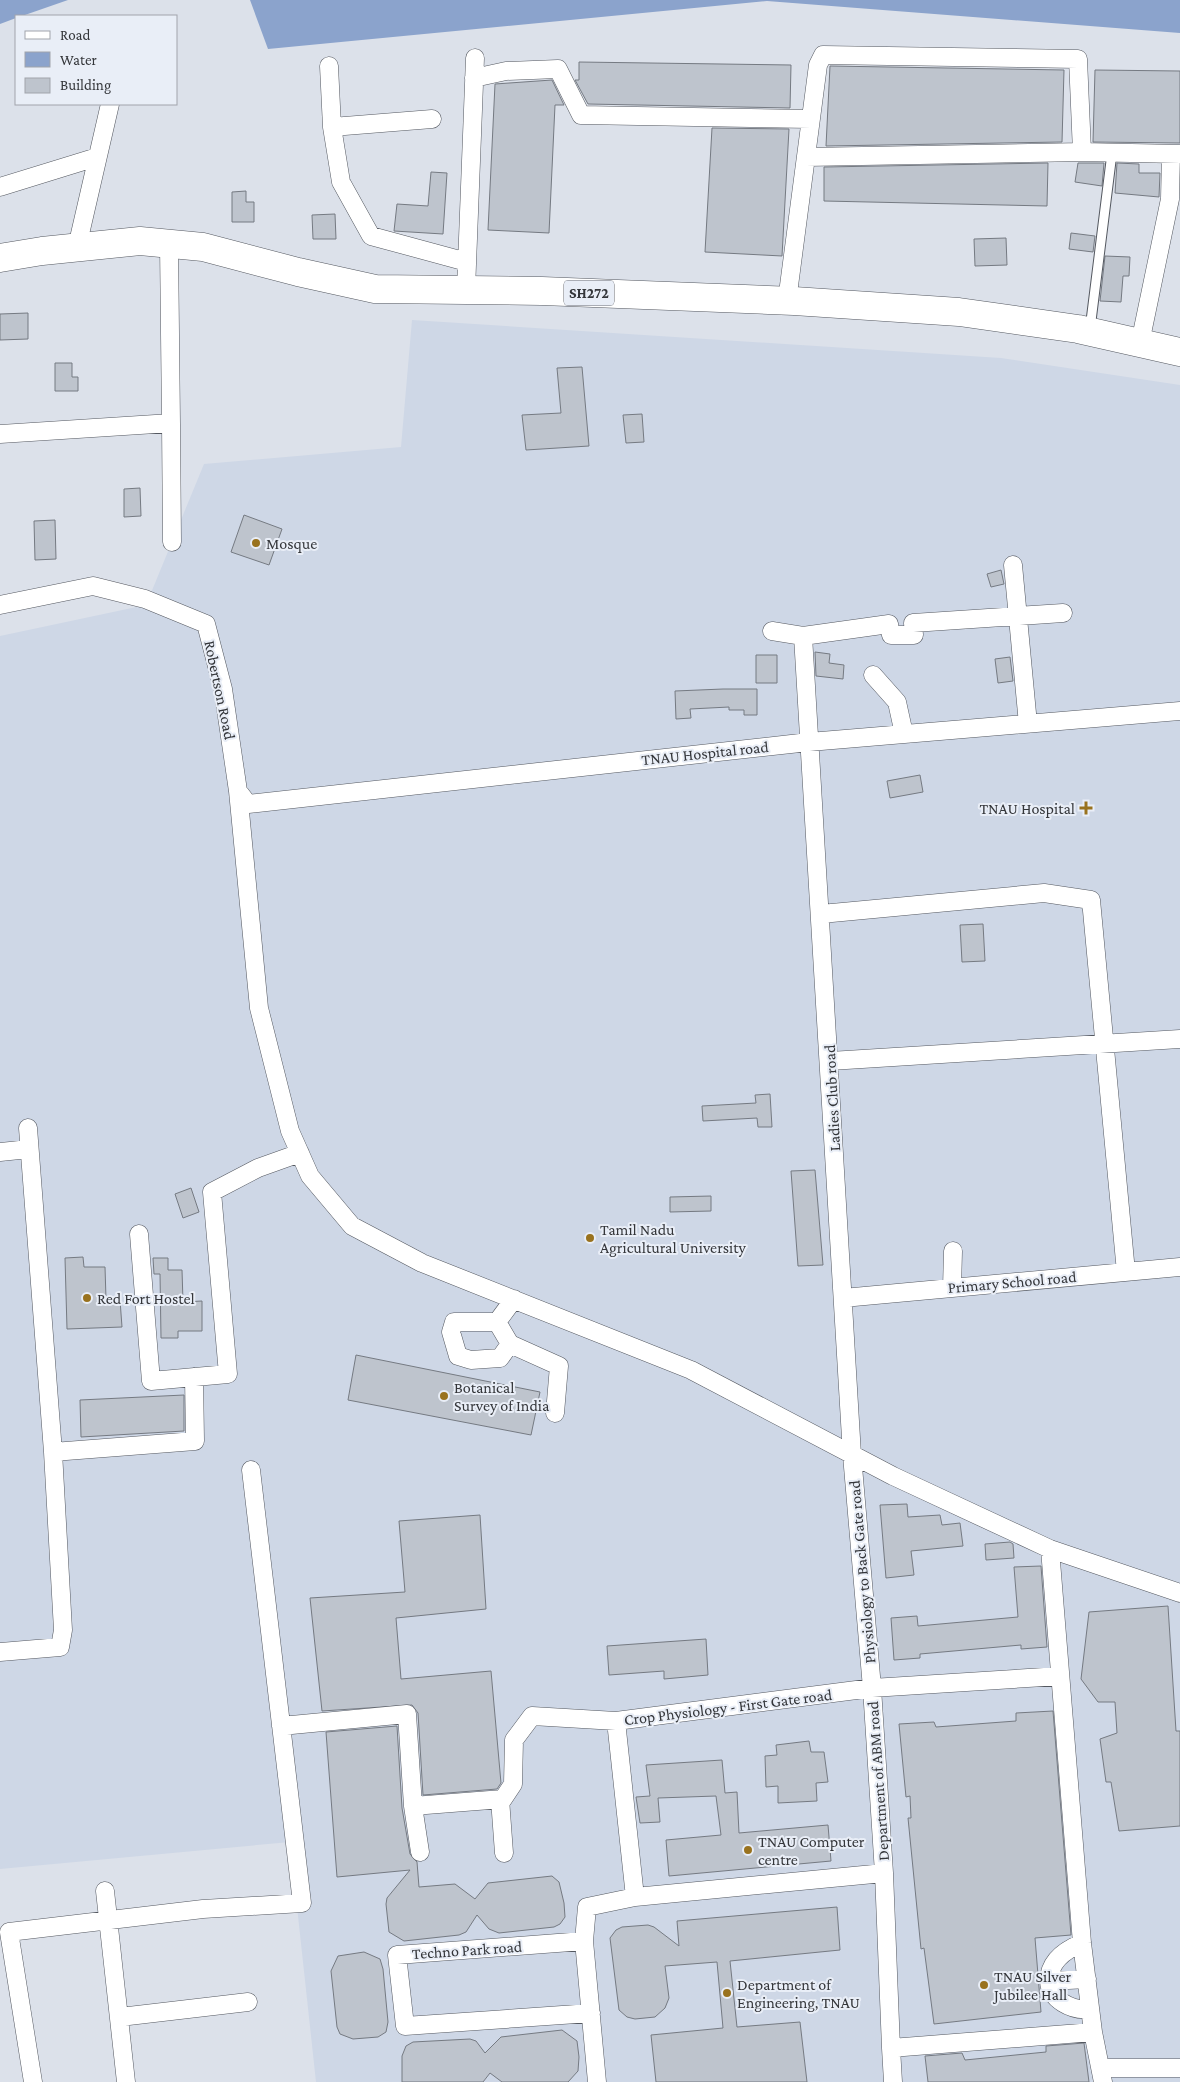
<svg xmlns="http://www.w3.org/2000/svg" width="1180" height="2082" viewBox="0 0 1180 2082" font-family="'Crimson Pro',serif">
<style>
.built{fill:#ced7e6}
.water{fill:#8ba3cc}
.building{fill:#bec4cd;stroke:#757a82}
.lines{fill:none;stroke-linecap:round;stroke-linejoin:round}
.lane-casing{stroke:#545860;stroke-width:11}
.street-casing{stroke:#545860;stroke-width:19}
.primary-casing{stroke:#545860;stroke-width:29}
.lane{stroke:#fff;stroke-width:9}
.street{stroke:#fff;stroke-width:18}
.primary{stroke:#fff;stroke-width:28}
.poi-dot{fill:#99721e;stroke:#e9eef7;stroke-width:2}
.labels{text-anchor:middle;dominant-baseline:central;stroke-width:4;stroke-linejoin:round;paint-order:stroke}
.shield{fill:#e9eef7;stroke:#6a6d73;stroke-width:1}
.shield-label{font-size:15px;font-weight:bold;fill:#34363a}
.poi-label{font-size:16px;fill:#34363a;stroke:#e9eef7;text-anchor:start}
.street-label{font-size:16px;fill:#34363a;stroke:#e9eef7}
</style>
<rect width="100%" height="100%" fill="#dce1ea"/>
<path class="built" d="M 412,320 L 1001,358 L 1180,385 L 1180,2082 L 316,2082 L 290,1842 L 0,1869 L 0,636 L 146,605 L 204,464 L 401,447 Z"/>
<path class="water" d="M 0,0 L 68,0 L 22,16 L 16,16 L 16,18 L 0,24 Z
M 250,0 L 1180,0 L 1180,33 L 767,1 L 268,49 Z"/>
<path class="building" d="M 579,62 L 791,65 L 790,108 L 588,104 L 575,80 L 579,80 Z
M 830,66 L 1064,70 L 1062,142 L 826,146 Z
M 1095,70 L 1180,71 L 1180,143 L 1093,142 Z
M 552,80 L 564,105 L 555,105 L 549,233 L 488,230 L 495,84 Z
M 712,128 L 789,129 L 782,256 L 705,252 Z
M 1048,163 L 1047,206 L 824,201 L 824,167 Z
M 1078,163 L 1104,163 L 1102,186 L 1075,182 Z
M 1117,163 L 1139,164 L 1139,173 L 1160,173 L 1159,197 L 1115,193 Z
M 431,172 L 447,173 L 443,234 L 394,231 L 397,204 L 428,206 Z
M 246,191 L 246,202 L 254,202 L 254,222 L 232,222 L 232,192 Z
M 335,214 L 336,239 L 313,239 L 312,215 Z
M 1071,233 L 1095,236 L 1093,252 L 1069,249 Z
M 1006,238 L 1007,265 L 975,266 L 974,239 Z
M 1105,256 L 1130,257 L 1129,276 L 1123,276 L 1121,302 L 1100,301 Z
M 28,313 L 28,339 L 0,340 L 0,314 Z
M 55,363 L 72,363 L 72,377 L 78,377 L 78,391 L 55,391 Z
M 582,367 L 589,446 L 526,450 L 522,415 L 561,413 L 557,368 Z
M 642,414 L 644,442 L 626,443 L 623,415 Z
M 140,488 L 141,516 L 124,517 L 124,489 Z
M 244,515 L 282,529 L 269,565 L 231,552 Z
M 55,520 L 56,559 L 35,560 L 34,521 Z
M 1001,570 L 1004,584 L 991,587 L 987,574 Z
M 815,652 L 830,654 L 829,663 L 844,665 L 843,679 L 816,676 Z
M 756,655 L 777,655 L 777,683 L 756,683 Z
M 1010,657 L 1013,681 L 998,683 L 995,659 Z
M 723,689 L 757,689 L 757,715 L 744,715 L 744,710 L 729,710 L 729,707 L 690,709 L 691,718 L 676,719 L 675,691 Z
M 920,775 L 923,792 L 890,798 L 887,781 Z
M 983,924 L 985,961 L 962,962 L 960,925 Z
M 770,1094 L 772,1127 L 758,1127 L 757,1118 L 703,1121 L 702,1106 L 756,1103 L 755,1095 Z
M 815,1170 L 823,1265 L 798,1266 L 791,1171 Z
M 191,1188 L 199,1212 L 183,1218 L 175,1194 Z
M 711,1196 L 711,1211 L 670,1212 L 670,1197 Z
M 83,1257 L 84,1267 L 105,1267 L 106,1299 L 120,1300 L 122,1327 L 67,1329 L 65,1258 Z
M 153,1258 L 168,1258 L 168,1270 L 182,1270 L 183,1302 L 202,1301 L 202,1331 L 178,1331 L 178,1338 L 161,1338 L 160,1274 L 154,1274 Z
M 356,1355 L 540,1392 L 531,1435 L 348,1400 Z
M 184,1395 L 184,1431 L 81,1437 L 80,1400 Z
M 907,1504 L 908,1517 L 940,1515 L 942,1525 L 960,1523 L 963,1546 L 911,1551 L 914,1575 L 886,1578 L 880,1505 Z
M 480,1515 L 486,1609 L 396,1618 L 401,1679 L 491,1671 L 501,1783 L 497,1789 L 423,1795 L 418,1713 L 412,1705 L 322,1711 L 310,1598 L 405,1592 L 399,1521 Z
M 1010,1542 L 1013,1544 L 1014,1558 L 986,1560 L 985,1544 Z
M 1041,1566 L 1047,1647 L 1021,1649 L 1021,1645 L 920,1654 L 920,1658 L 894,1660 L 891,1618 L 917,1616 L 918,1626 L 1018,1617 L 1014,1567 Z
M 1168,1606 L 1176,1731 L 1180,1731 L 1180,1826 L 1119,1831 L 1111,1782 L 1106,1782 L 1100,1739 L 1117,1733 L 1115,1702 L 1098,1702 L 1081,1679 L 1089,1612 Z
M 706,1639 L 708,1675 L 664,1679 L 664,1671 L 609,1675 L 607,1646 Z
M 1053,1711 L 1071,1935 L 1035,1938 L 1041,2012 L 934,2024 L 924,1948 L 921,1949 L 908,1818 L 911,1818 L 910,1796 L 906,1797 L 899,1724 L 934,1722 L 936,1727 L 1016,1721 L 1016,1713 Z
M 397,1726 L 402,1808 L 410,1854 L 417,1862 L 419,1887 L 455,1884 L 475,1899 L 488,1883 L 552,1876 L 559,1882 L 564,1903 L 565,1917 L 560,1924 L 554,1927 L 499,1933 L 489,1929 L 477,1915 L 466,1932 L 459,1935 L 404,1941 L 389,1932 L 386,1904 L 387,1898 L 410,1870 L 337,1877 L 326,1732 Z
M 809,1741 L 811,1752 L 824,1752 L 828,1782 L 816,1783 L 817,1801 L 778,1803 L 778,1786 L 766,1787 L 765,1756 L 777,1755 L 776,1745 Z
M 722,1760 L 725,1793 L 737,1792 L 739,1833 L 828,1825 L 831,1861 L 669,1876 L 666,1840 L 721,1835 L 716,1796 L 658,1798 L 660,1822 L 640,1823 L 636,1797 L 650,1796 L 646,1765 Z
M 837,1907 L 840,1950 L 730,1961 L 737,2027 L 800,2022 L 807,2082 L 656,2082 L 651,2035 L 723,2028 L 717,1962 L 665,1966 L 669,1998 L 665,2008 L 655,2017 L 635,2019 L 627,2017 L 619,2010 L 610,1938 L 616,1930 L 622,1927 L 648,1925 L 654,1927 L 679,1946 L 677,1921 Z
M 364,1952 L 380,1959 L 383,1969 L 388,2022 L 386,2032 L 378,2037 L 353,2039 L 340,2034 L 337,2027 L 331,1971 L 338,1956 Z
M 562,2030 L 577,2041 L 579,2057 L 578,2071 L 568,2082 L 502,2082 L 490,2073 L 483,2082 L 402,2082 L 402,2056 L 406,2046 L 413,2042 L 470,2039 L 476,2041 L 485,2053 L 501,2037 Z
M 1084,2043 L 1089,2082 L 928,2082 L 925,2056 L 962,2053 L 965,2060 L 1046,2052 L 1046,2046 Z"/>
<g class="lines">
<g class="lane-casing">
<path id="lane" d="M 1090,329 L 1112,153"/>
</g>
<g class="street-casing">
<path id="street" d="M 329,66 L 332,127 L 341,182 L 371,236 L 467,262
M 474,78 L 506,71 L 558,69 L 581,115 L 811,119
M 332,127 L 432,119
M 806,157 L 1082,152 L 1180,154
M 0,187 L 97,157
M 77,247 L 110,104
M 466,290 L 475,58
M 787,301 L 818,65 L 823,55 L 1078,59 L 1082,152
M 1140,343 L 1170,199 L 1171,154
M 171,423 L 172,542
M 0,434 L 171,423 L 169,244
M 1013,565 L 1028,724
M 0,605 L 93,586 L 145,599 L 206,624 L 223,689 L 238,791 L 259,1008 L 290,1131 L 310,1176 L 352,1226 L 422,1263 L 691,1370 L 893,1476 L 1050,1549 L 1180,1593
M 772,631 L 803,636 L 889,624 L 891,635 L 914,635 L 913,623 L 1063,613
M 803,636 L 852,1455 L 872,1688 L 884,1873
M 873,675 L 897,702 L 904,734
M 238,791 L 248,804 L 809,742 L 1180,711
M 821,914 L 1044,893 L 1091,900 L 1126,1272
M 830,1061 L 1180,1039
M 0,1152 L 29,1149
M 139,1234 L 151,1381 L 228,1374 L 212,1192 L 258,1168 L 300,1153
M 952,1288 L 953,1251
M 843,1298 L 1180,1267
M 497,1322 L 510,1344 L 559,1366 L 555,1413
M 510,1344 L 500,1358 L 471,1360 L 458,1356 L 451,1332 L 454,1322 L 497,1322 L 514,1299
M 53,1452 L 195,1441 L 194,1377
M 0,1652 L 60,1647 L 63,1630 L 53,1452 L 28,1128
M 281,1726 L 407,1714 L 413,1806 L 420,1852
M 500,1799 L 504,1853
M 413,1806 L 503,1799 L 513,1784 L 514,1740 L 532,1716 L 616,1721
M 105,1891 L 126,2082
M 635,1897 L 884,1873 L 891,2048
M 584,1941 L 397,1955 L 405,2026 L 591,2013
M 1082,1943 C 1065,1950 1049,1961 1049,1981 L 1087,1979
M 1049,1981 C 1050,2000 1072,2011 1089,2009
M 120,2017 L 248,2002
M 1093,2032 L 1103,2082
M 1102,2068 L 1180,2068
M 33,2082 L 9,1932 L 203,1909 L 302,1903 L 251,1470
M 597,2082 L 584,1941 L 587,1907 L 635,1897 L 616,1721 L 872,1688 L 1060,1676
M 893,2082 L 891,2048 L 1093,2032 L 1082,1943 L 1050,1549"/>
</g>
<g class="primary-casing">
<path id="primary" d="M 0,258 L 42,251 L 140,241 L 203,247 L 298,272 L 375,289 L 542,291 L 794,301 L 959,312 L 1078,329 L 1180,352"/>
</g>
<use href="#lane" class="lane"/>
<use href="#street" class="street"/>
<use href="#primary" class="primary"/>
</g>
<g class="poi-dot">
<circle cx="256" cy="543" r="5"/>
<path d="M1083.5 800.5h5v5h5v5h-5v5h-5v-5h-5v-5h5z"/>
<circle cx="590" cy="1238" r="5"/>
<circle cx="87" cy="1298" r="5"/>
<circle cx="444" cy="1396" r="5"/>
<circle cx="748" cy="1850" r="5"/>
<circle cx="984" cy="1985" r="5"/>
<circle cx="727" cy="1993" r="5"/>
</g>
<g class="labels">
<rect class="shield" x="564" y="280.5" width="50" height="25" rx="4"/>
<g class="shield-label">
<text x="589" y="293">SH272</text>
</g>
<g class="poi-label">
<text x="266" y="543">Mosque</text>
<text x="1075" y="808" text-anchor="end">TNAU Hospital</text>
<text x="600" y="1229">Tamil Nadu<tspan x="600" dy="18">Agricultural University</tspan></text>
<text x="97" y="1298">Red Fort Hostel</text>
<text x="454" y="1387">Botanical<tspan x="454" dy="18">Survey of India</tspan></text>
<text x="758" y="1841">TNAU Computer<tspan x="758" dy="18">centre</tspan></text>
<text x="994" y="1976">TNAU Silver<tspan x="994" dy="18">Jubilee Hall</tspan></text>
<text x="737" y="1984">Department of<tspan x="737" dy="18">Engineering, TNAU</tspan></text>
</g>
<g class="street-label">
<text transform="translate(220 690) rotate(78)">Robertson Road</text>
<text transform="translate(705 753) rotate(-6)">TNAU Hospital road</text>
<text transform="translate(832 1098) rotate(-93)">Ladies Club road</text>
<text transform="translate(1012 1282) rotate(-5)">Primary School road</text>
<text transform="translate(862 1572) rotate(-95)">Physiology to Back Gate road</text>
<text transform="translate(728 1707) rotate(-7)">Crop Physiology - First Gate road</text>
<text transform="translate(878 1781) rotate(-94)">Department of ABM road</text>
<text transform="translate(467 1950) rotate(-4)">Techno Park road</text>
</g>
</g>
<rect x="15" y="15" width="162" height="90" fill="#e9eef7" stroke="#a1a4ab"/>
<rect x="25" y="31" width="25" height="8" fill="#ffffff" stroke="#a1a4ab"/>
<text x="60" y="40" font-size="15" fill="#34363a">Road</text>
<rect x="25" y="52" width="25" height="15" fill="#8ba3cc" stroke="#a1a4ab"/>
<text x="60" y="65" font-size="15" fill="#34363a">Water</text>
<rect x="25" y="78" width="25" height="15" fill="#bec4cd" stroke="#a1a4ab"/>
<text x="60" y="90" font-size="15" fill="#34363a">Building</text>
</svg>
